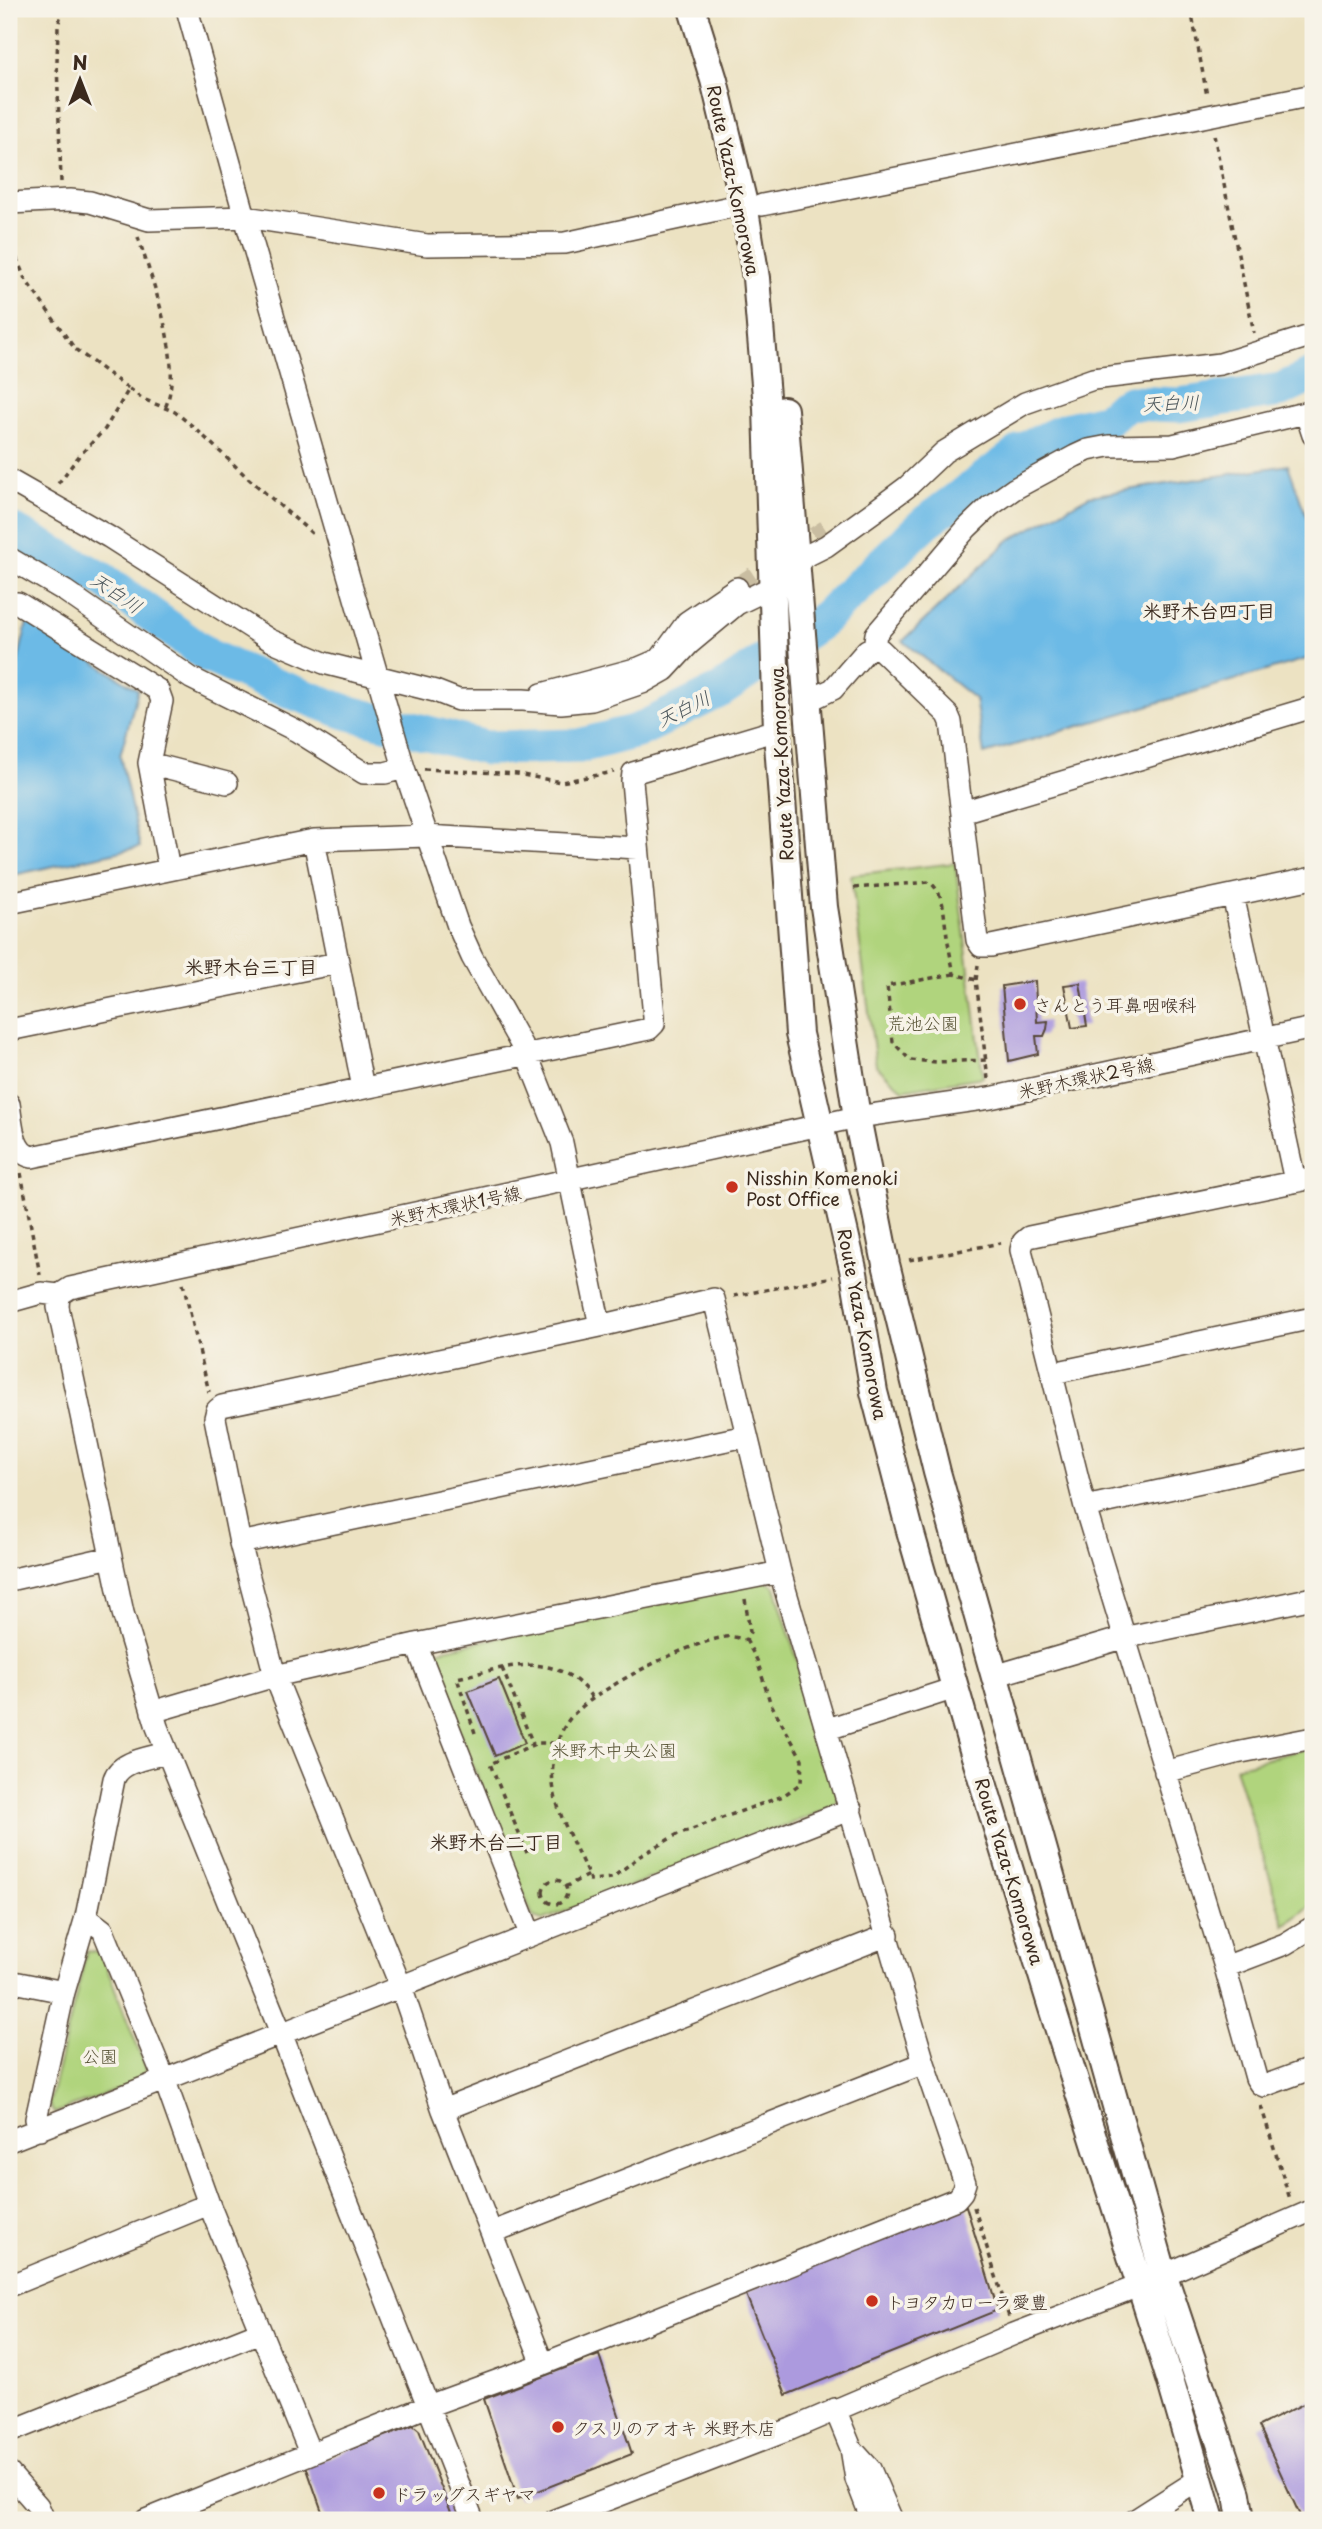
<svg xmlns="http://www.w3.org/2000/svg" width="1322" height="2529" viewBox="0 0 1322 2529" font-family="'Playpen Sans','Klee One',sans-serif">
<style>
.green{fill:#b0d47d;stroke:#767f4e;stroke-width:2}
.water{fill:#6cbae6;stroke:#547282;stroke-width:2}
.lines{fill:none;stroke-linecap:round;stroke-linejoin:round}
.river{stroke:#6cbae6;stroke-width:35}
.building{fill:#ac9ade}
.minor-tunnel{stroke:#c9bda1;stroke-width:21;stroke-dasharray:21 10;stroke-linecap:butt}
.minor-casing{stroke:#564637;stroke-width:24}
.major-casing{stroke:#564637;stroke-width:30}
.path{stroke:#564637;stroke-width:3.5;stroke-dasharray:5 5;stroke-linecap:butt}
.minor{stroke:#fff;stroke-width:21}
.major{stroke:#fff;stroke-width:26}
.poi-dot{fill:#c8321e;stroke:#f7f3e8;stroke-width:2.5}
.labels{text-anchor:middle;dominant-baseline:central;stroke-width:7;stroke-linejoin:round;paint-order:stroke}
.street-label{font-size:18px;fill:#3b2a1e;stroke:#f7f3e8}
.poi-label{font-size:18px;fill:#3b2a1e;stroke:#f7f3e8;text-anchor:start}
.park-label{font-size:18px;fill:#585436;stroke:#f7f3e8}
.water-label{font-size:19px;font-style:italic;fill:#4a555a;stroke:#f7f3e8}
.neighbourhood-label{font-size:19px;font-weight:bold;fill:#3b2a1e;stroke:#f7f3e8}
</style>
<rect width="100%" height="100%" fill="#f7f3e8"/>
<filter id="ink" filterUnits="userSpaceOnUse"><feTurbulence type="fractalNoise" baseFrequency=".0143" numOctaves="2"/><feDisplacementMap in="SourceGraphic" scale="14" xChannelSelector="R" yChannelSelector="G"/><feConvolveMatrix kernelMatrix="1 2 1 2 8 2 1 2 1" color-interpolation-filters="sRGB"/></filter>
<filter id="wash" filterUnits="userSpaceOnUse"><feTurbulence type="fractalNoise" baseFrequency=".00686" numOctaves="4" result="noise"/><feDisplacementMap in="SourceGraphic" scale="28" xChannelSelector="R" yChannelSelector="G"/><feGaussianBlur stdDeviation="1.57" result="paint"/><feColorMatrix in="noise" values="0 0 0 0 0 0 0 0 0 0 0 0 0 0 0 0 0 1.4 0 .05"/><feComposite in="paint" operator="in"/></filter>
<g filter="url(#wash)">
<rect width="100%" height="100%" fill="#ece2c2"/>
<path class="green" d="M 955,863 L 983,1077 L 903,1090 L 876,1066 L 851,875 Z
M 766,1581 L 775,1587 L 839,1797 L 833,1807 L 543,1920 L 533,1917 L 431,1660 L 435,1651 Z
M 1313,1747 L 1313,1904 L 1285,1925 L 1235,1767 Z
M 87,1951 L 101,1953 L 146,2069 L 145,2080 L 54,2113 L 49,2105 Z"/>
<path class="water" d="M 1288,465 L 1313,535 L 1313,657 L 984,754 L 975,699 L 903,641 L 1008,541 L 1089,496 Z
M 28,619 L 138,690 L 120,756 L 140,847 L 9,876 L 9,699 Z"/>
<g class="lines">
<path class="river" d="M 9,529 L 102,579 L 208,656 L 271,684 L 346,712 L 486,748 L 579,746 L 637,731 L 721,690 L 818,624 L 926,522 L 1023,450 L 1065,430 L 1107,420 L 1120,408 L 1130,403 L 1179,405 L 1281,390 L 1313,375"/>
</g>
<g id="blocks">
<path class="building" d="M 1035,981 L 1037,1022 L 1048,1021 L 1047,1029 L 1044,1036 L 1036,1036 L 1038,1054 L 1009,1061 L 1002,986 Z
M 1080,983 L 1087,1026 L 1072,1028 L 1064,985 Z
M 499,1679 L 525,1743 L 495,1756 L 468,1691 Z
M 966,2206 L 998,2310 L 786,2395 L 745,2292 Z
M 599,2355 L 632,2454 L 518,2499 L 484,2399 Z
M 1313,2399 L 1313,2519 L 1302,2520 L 1259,2426 Z
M 413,2425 L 419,2430 L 454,2520 L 325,2520 L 306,2466 Z"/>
</g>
</g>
<g filter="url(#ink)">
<use href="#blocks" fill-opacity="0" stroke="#564637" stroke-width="2"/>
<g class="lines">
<path class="minor-tunnel" d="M 737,588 L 826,530"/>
<g class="minor-casing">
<path id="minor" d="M 187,9 L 245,217 L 404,768 L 458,926 L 472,957 L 527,1055 L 562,1143 L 600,1326
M 9,203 L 70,200 L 90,202 L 149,220 L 245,217 L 427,245 L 565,243 L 744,204
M 762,205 L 1313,95
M 1306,414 L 1313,435
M 9,480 L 109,537 L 270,640 L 324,663 L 435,691 L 458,700 L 523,700 L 561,703 L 592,700 L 642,683 L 665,670 L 689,644 L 737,604 L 772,587
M 9,558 L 65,591 L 191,678 L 297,731 L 364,773 L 385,773 L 404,768
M 796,561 L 826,546 L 876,510 L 907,487 L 944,452 L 1025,403 L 1093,379 L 1220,364 L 1313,335
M 9,603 L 18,603 L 158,690 L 162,701 L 149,763 L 169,869
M 874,647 L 881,650 L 948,715 L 951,722 L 977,940 L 981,946 L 991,946 L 1313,878
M 542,694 L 639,668 L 660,659 L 687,622 L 737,588
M 808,701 L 833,689 L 867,650 L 874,647 L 876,634 L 967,528 L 990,506 L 1014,489 L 1075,456 L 1088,450 L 1109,446 L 1173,445 L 1313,411
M 149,763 L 227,783
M 962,812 L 1313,707
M 314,840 L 363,1088
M 1233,895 L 1295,1181
M 9,903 L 314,840 L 426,836 L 638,848
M 9,1030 L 337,963
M 9,1104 C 12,1122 12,1153 32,1157 L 649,1029 L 654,1024 L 654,1017 L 632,781 L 633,773 L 777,730
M 1313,1178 L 1029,1237 L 1023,1242 L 1021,1250 L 1085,1507 L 1225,1967 L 1256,2078 L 1260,2084 L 1264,2086 L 1313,2068
M 9,1302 L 41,1293 L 59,1295
M 1053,1373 L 1313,1318
M 1085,1507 L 1313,1458
M 240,1543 L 746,1436
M 9,1580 L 111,1557
M 416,1644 L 530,1934
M 994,1676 L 1123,1638 L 1313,1598
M 152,1712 L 275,1676 L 416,1644 L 780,1572
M 828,1729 L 955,1688
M 1165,1772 L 1236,1753 L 1313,1738
M 86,1917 L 103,1930 L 165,2081 L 209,2204 L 310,2453
M 1225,1967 L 1285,1944 L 1313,1927
M 9,1981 L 64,1992
M 443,2110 L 888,1935
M 40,2130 L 36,2119 L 64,1992 L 86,1917 L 114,1779 C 120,1761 149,1758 166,1753
M 9,2141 L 851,1809
M 493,2232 L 924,2063
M 9,2286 L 209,2204
M 835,2409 L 851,2448 L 856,2479 L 872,2520
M 9,2432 L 260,2332
M 851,2448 L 870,2469 L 892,2520
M 9,2473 L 38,2506 L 44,2520
M 146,2520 L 428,2406 L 543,2364 L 956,2199 L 962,2192 L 965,2183 L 924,2063 L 780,1572 L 714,1299 L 600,1326 L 222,1406 L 217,1410 L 215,1418 L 240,1543 L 275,1676 L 401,1987 L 443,2110 L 543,2364
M 473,2520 L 281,2033 L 157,1727 L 123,1613 L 58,1307 L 59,1295 L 70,1288 L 857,1117 L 990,1098 L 1313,1028
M 555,2520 L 791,2429 L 1014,2334 L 1141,2285 L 1313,2210
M 1135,2520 L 1199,2479"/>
</g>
<g class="major-casing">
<path id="major" d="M 692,9 L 714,80 L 744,204 L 756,278 L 767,408 L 777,730 L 799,1034 L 854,1273 L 874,1392 L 909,1527 L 973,1750 L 1052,2008 L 1170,2379 L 1211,2520
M 784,410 L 824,907 L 857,1117 L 886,1264 L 937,1472 L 1164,2276 L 1237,2494 L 1241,2520"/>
</g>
<path class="path" d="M 1191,9 L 1207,96
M 1214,135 L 1254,333
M 61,182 L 57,62 L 58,27 L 62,9
M 138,237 C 152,280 185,365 165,408
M 9,239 L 25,279 L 75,349 L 129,389 L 105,429 L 79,456 L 57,485
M 129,389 L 143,399 L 175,412 L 195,428 L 248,478 L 315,536
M 424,769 L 517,774 L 561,782 L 614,772
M 854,888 L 930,882 C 945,896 943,910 946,929 C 948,944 951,959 954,974 L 976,980
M 978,965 L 976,980 L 988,1079
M 954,974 L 887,986 L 893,1042 L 910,1060 L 937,1062 L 986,1060
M 21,1173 L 40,1275
M 909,1260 L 1001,1243
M 183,1283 L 209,1392
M 734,1296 L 833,1277
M 745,1599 L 750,1632 L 746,1640 C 739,1638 732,1636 725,1637 C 685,1644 607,1684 577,1711 C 562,1724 555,1745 553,1764 C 548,1804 576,1844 590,1880 L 612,1878 L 640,1856 L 678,1834 L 783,1796 L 801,1783 L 802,1759 L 770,1702 L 757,1660 L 746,1640
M 502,1668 L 533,1744
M 475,1733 L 457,1678 C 507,1667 558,1648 593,1699
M 527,1853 L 490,1764 L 537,1743 L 558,1743
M543 1892a12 12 0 1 1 24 0a12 12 0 1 1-24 0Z
M 565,1887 L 588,1875
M 1261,2106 L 1290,2199
M 974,2207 L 1009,2317"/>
<use href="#minor" class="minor"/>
<use href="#major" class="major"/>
</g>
</g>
<g class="poi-dot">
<circle cx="1020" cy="1004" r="7"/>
<circle cx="732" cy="1187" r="7"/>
<circle cx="872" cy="2301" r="7"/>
<circle cx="558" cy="2427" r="7"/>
<circle cx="379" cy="2493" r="7"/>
</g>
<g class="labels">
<g class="street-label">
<text transform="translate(734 180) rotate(78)">Route Yaza-Komorowa</text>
<text transform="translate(781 764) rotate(-93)">Route Yaza-Komorowa</text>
<text transform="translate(1086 1077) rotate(-12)">米野木環状2号線</text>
<text transform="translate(455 1205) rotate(-12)">米野木環状1号線</text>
<text transform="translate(863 1324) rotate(79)">Route Yaza-Komorowa</text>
<text transform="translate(1010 1871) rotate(73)">Route Yaza-Komorowa</text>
</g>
<g class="poi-label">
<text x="1034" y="1004">さんとう耳鼻咽喉科</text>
<text x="746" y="1177">Nisshin Komenoki<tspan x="746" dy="21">Post Office</tspan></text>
<text x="886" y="2301">トヨタカローラ愛豊</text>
<text x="572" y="2427">クスリのアオキ 米野木店</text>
<text x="393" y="2493">ドラッグスギヤマ</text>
</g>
<g class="park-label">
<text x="923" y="1022">荒池公園</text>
<text x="614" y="1749">米野木中央公園</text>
<text x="100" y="2055">公園</text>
</g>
<g class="water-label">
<text transform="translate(1171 402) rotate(-2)">天白川</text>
<text transform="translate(117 592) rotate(34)">天白川</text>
<text transform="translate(683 708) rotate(-26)">天白川</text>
</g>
<g class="neighbourhood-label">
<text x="1209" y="610">米野木台四丁目</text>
<text x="251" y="966">米野木台三丁目</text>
<text x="496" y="1841">米野木台二丁目</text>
</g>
</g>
<rect width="1322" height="2529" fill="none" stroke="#f7f3e8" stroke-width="35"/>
<g transform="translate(80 80)" stroke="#f7f3e8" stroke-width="5" paint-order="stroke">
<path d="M0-5L12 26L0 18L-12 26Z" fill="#3b2a1e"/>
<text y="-10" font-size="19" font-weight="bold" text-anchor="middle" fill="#3b2a1e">N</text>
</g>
</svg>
